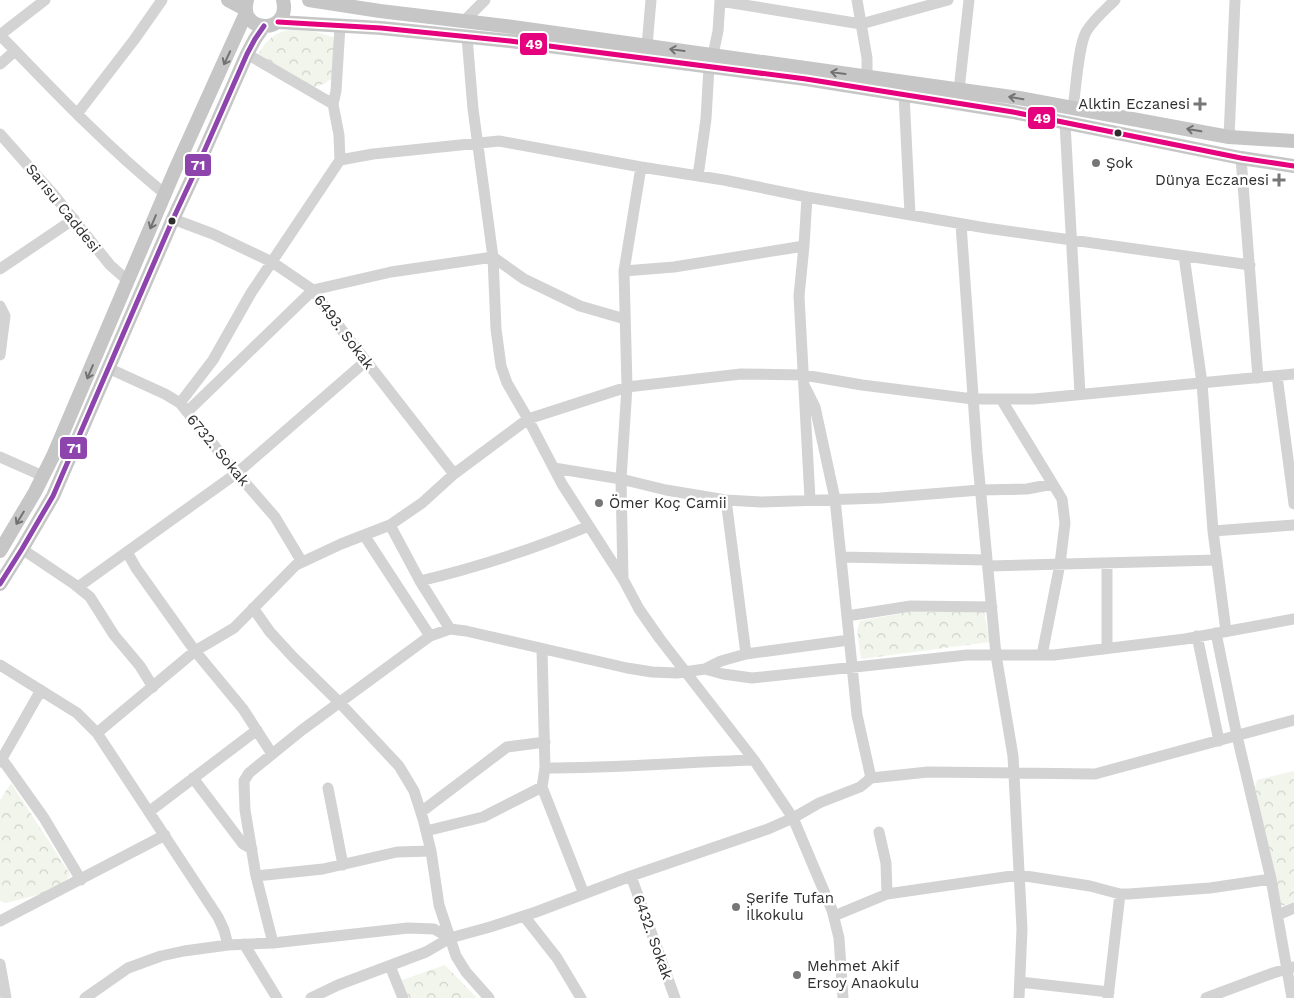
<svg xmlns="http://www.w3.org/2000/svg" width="1294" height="998" viewBox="0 0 1294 998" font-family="'Work Sans',sans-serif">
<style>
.park{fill:url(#park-crowns)}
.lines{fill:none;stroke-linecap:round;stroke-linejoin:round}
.minor{stroke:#d3d3d3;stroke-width:11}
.major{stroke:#c6c6c6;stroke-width:14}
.bus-1-casing{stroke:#fff;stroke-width:9}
.bus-2-casing{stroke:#fff;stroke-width:9}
.bus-1{stroke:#8e44ad;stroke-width:5}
.bus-2{stroke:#e5007d;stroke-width:5}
.oneway{stroke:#727272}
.poi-dot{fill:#777;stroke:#fff;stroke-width:2}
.bus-dot{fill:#2e2e2e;stroke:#fff;stroke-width:2}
.labels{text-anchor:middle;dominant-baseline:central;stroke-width:5;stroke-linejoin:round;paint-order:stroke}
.poi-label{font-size:15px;fill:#2e2e2e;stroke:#fff;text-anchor:start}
.street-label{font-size:15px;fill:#2e2e2e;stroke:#fff}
.line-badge{stroke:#fff;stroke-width:2}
.badge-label{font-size:14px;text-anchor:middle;font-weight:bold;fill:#fff}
</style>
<defs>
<pattern id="park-crowns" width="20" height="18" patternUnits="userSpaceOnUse" patternTransform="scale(1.25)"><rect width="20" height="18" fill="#f1f5eb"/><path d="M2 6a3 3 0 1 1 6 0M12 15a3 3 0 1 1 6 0" fill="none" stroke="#cfd2ca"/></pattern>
</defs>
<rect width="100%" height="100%" fill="#fff"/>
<path class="park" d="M 289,30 L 312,31 L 336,38 L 334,77 L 324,84 L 310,88 L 257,56 C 266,42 272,33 289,30 Z
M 909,612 L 984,612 L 990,642 L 861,659 L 857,630 L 860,621 Z
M 1294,771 L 1294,902 L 1283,906 L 1278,903 L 1255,787 L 1257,780 Z
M 11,783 L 70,874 C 63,891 22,899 5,903 L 0,901 L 0,800 Z
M 445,965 L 477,998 L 409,998 L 402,980 Z"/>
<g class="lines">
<path class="minor" d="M 720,0 L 720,1 L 861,24 L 948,0
M 857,0 L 867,58 L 867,77
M 464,21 L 485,0
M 0,35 C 53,90 106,146 165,194
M 0,35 L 45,0
M 467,37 L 473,109 L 493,257 L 496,329 L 501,366 L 507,383 L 528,419 L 562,484 L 623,579 L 639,609 L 660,639 L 754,760 L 793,818 L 832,910 L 839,938 L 843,998
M 647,46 L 651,0
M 713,55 L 718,31 L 720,1
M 0,64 L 15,51
M 959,90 L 969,0
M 904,95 L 910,214
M 333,104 L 336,91 L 340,26
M 1073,108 C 1076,89 1078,47 1086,32 C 1093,20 1105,10 1115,0
M 77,114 L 134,40 L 162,0
M 1065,123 L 1080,394
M 0,134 L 54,195 L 110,265 L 128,281
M 1229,137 L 1235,0
M 1241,158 L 1258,378
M 340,160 L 373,154 L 499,141 L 641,167 L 724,180 L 807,197 L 986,228 L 1250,265
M 698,176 L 706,119 L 709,67
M 173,219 L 213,234 L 272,262 L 313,290 L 338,325 L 454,474
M 961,224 L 977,453 L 996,655 L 1013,756 L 1022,929 L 1019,998
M 804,246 L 799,296 L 810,499
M 1184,256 L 1202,383 L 1213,531 L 1226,631
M 0,269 L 74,219
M 624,271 L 674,267 L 804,246 L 807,197
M 0,306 L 5,316 L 0,355
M 108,368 L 165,394 L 180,403 L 229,464 L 275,517 L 302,562
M 1277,376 L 1294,504
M 805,387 L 815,407 L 835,499 L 857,715 L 871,778
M 1001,399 L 1062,499 L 1065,523 L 1060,564 L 1042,655
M 180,403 L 213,360 L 251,293 L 340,160 L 339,135 L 333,104 L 247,54
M 187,412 L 313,290 L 391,272 L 493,257 L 524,279 L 580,306 L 625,319
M 0,457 L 43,476
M 554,468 L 621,479 L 666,490 L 726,500 L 761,502 L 881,498 L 980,490 L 1027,489 L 1053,484
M 726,500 L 746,654
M 390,525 L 420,581 C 478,567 534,549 589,526
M 1213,531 L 1294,525
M 364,535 L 430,636
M 22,549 L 74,584 L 90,597 L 114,635 L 140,666 L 153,687
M 127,552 L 136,568 L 195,651 L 243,709 L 272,754
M 841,557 L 987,560
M 1107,563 L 1107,648
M 988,566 L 1217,560
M 623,578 L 621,479 L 627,387 L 624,271 L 641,167
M 420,581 L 450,629
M 78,587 L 237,473 L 366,361
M 253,608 L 270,632 L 293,657 L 339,702 L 399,766 L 414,791 L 423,819 L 431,851 L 439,905 L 456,956 L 466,972 L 489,998
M 847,616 L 911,606 L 992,607
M 1197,636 L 1219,741
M 542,650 L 545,768 L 542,787 L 584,894
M 0,665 L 77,713 L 97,733 L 218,917 L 224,930 L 228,945
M 705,669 L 723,674 L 752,678 L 967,655 L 1054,655 L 1185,639 L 1294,619
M 97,733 L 195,651 L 234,628 L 296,565 L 341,544 L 390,525 L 422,503 L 454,474 L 528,419 L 627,387 L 741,374 L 804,375 L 862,385 L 973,399 L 1034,399 L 1294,374
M 2,759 L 44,818 L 81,880
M 0,762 L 41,690
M 545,768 C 615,768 685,762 754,760
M 193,778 L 243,844 L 252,849
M 328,788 L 343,865
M 150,811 L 257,730
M 421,812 L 507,747 L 545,742
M 426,831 L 483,817 L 542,787
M 879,832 L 886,863 L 887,894
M 256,876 L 323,869 L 397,852 L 431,851
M 631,876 L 675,998
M 1271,879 L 1292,998
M 1278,915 L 1294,908
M 524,916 L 557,958 L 581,998
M 834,916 L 887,894 L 1019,875 L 1090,886 L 1120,894 L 1129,894 L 1210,888 L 1271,879 L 1237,736 L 1216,633
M 0,921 L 165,835
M 273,943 L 256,876 L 245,810 L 244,781 L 249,773 L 302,730 L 430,636 L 450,629 L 466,631 L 627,668 L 652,672 L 677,673 L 705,669 L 721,661 L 746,654 L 849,640
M 244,944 L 277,998
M 0,964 L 6,998
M 390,966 L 403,998
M 1020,982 L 1109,992
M 85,998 L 128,968 L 161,956 L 184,951 L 228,945 L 273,943 L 408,928 L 434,929 L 450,938
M 311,998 L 338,985 L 426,952 L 450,938 L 490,927 L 536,912 L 631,876 L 768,829 L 793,818 L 819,803 L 860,787 L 871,778 L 928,772 L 1095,774 L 1294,720
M 1108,998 L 1120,894
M 1206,998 L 1273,973 L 1293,967"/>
<path class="major" d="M 228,0 L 245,9
M 247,0 C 237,34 292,35 283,0
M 309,0 L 380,11 L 513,27 L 1019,98 L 1229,137 L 1294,141
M 278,22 L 381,28 L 510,41 L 806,79 L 1013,112 L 1241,158 L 1294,166
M 0,551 L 35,492 L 53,456 L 175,170 L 246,13
M 0,584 L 22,549 L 53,496 L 173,219 L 195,172 L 247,54 L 255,39 L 264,26"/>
<g class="bus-1-casing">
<path id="bus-1" d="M 0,584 L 22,549 L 53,496 L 173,219 L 195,172 L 247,54 L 255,39 L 264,26"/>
</g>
<g class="bus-2-casing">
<path id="bus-2" d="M 278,22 L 381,28 L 510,41 L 806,79 L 1013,112 L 1241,158 L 1294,166"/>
</g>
<use href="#bus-1" class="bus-1"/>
<use href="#bus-2" class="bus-2"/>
</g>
<defs><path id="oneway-shaft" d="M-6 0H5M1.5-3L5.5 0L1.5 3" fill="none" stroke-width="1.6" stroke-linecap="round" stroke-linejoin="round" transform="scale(1.25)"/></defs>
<g class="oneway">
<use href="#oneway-shaft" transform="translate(677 50) rotate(-172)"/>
<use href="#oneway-shaft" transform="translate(227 58) rotate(115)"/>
<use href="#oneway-shaft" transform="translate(838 73) rotate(-172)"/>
<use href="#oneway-shaft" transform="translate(1016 98) rotate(-171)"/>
<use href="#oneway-shaft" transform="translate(1194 130) rotate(-170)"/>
<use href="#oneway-shaft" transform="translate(153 222) rotate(113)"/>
<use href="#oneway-shaft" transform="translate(90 372) rotate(113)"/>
<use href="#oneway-shaft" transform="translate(20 518) rotate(121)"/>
</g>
<g class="poi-dot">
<path d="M1197.5 96.5h5v5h5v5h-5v5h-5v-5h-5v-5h5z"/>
<circle cx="1096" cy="163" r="5"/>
<path d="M1276.5 172.5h5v5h5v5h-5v5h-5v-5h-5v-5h5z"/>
<circle cx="599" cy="503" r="5"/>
<circle cx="736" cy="907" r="5"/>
<circle cx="797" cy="975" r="5"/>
</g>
<g class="bus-dot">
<circle cx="1118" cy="133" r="4.5"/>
<circle cx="172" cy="221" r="4.5"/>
</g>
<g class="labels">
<g class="poi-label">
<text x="1190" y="104" text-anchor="end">Alktin Eczanesi</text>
<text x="1106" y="163">Şok</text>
<text x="1269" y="180" text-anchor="end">Dünya Eczanesi</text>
<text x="609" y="503">Ömer Koç Camii</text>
<text x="746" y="898">Şerife Tufan<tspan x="746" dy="17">İlkokulu</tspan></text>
<text x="807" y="966">Mehmet Akif<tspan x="807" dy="17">Ersoy Anaokulu</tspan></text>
</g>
<g class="street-label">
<text transform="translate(63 208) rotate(51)">Sarısu Caddesi</text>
<text transform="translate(344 332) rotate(53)">6493. Sokak</text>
<text transform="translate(218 450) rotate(50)">6732. Sokak</text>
<text transform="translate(653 937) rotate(70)">6432. Sokak</text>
</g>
</g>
<g class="line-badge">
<rect x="519" y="32" width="29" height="24" rx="5" fill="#e5007d"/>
<rect x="1027" y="106" width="29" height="24" rx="5" fill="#e5007d"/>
<rect x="184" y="153" width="28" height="24" rx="5" fill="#8e44ad"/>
<rect x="59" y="436" width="29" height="24" rx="5" fill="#8e44ad"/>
</g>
<g class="badge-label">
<text x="534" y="49">49</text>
<text x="1042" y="123">49</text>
<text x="198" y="170">71</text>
<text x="74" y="453">71</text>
</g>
</svg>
